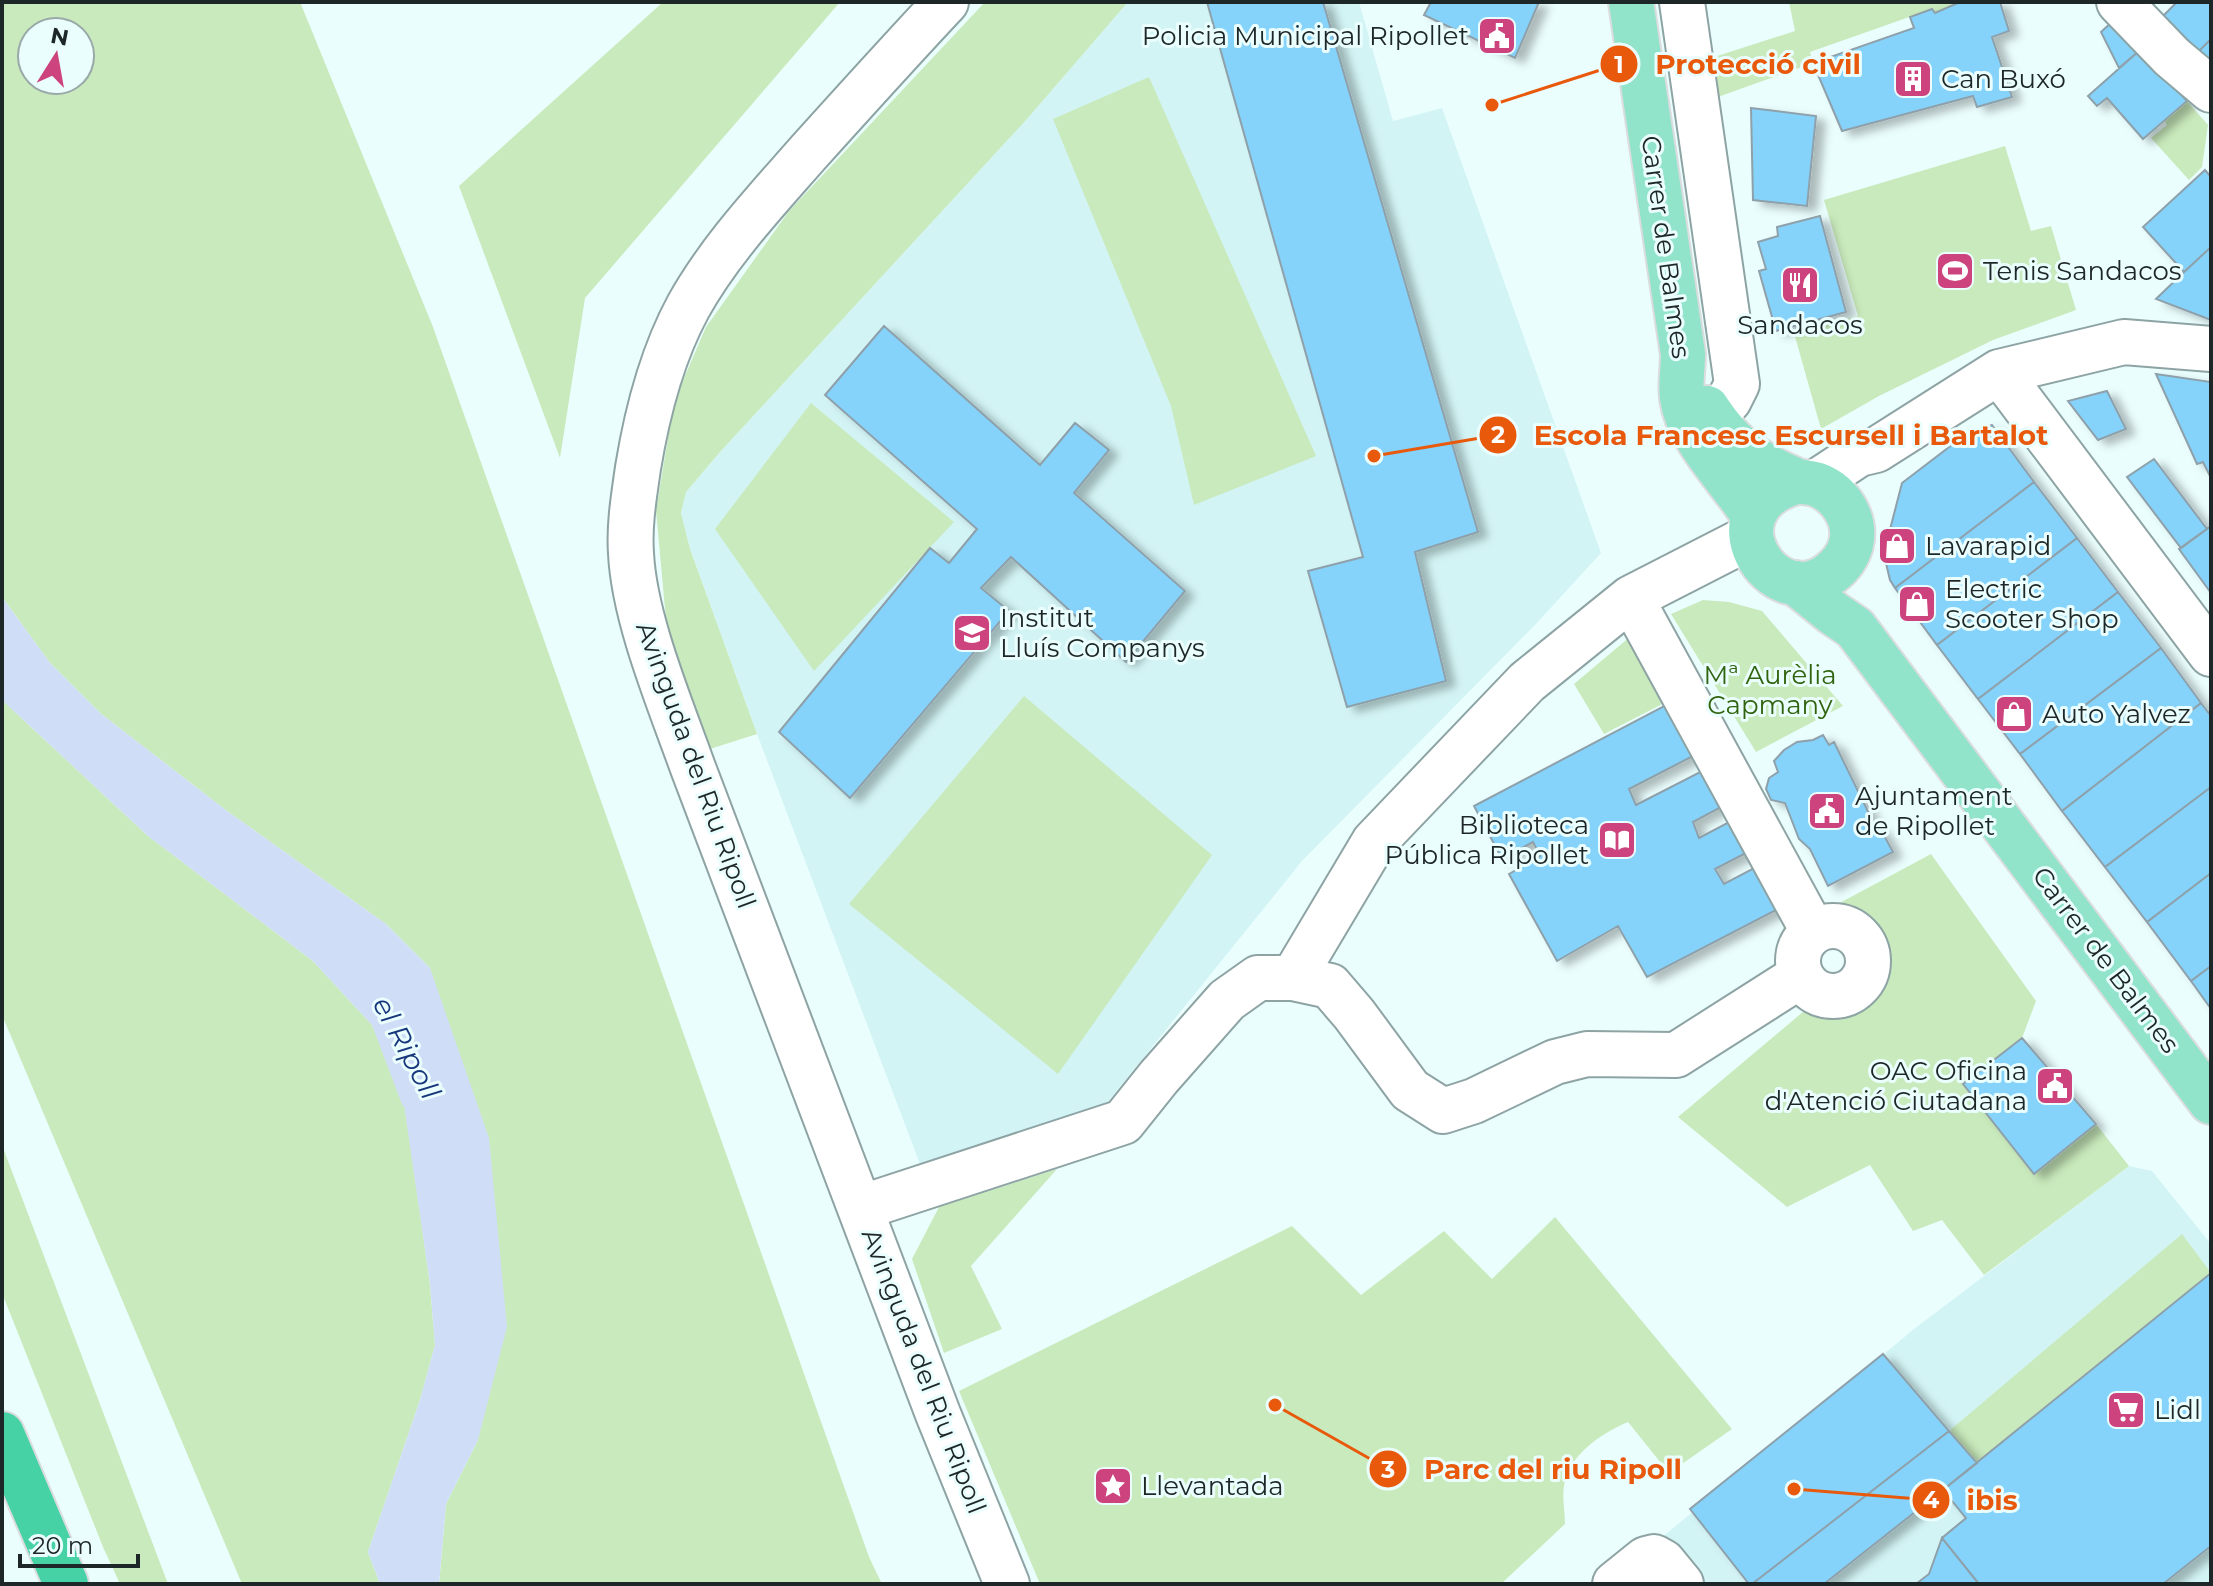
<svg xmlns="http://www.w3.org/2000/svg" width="2213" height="1586" viewBox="0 0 2213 1586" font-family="Montserrat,sans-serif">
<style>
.built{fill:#d3f4f5}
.green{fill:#c9eabc;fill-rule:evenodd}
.water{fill:#d0ddf7}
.building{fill:#85d3fb;stroke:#8ea0aa;stroke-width:2;filter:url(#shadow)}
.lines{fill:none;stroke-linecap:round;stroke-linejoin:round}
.minor-casing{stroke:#8da3a4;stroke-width:48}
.major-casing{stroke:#dbdcdd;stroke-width:48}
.highway-casing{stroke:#dbdcdd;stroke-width:48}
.minor{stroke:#fff;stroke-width:44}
.major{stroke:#91e4ca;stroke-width:44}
.highway{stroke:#47d2a6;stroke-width:44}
.labels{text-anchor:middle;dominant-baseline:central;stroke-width:6;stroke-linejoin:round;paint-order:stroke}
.poi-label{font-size:26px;fill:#1e2728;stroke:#ebfefe;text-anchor:start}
.street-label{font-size:26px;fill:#1e2728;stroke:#ebfefe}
.park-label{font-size:26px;fill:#30630d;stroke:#ebfefe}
.water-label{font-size:28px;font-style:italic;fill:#17377d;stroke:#ebfefe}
.leader{fill:none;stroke:#e8590c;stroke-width:3}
.callout-dot{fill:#e8590c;stroke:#ebfefe;stroke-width:3}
.mark-label{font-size:24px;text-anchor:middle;font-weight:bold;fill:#fff}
.callout-label{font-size:28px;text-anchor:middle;font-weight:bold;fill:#e8590c;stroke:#ebfefe;stroke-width:6;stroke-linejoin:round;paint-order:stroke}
</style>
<defs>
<filter id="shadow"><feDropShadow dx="9" dy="5" stdDeviation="4" flood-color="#0004"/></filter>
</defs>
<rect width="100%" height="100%" fill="#ebfefe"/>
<path class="built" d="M 1128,2 L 1359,2 L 1393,121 L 1442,108 L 1601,553 L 1535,625 L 1302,861 L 1102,1109 L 923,1172 L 757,734 L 690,549 L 681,513 L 686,492 L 720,452 L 1027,119 Z
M 2129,1166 L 2152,1171 L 2211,1244 L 2211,1584 L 1601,1584 L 1666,1534 L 1914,1329 Z"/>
<path class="green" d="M 2,2 L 300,2 L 433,327 L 869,1557 L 882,1584 L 439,1584 L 446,1504 L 478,1440 L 430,968 L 386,924 L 227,811 L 100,713 L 50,663 L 2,597 ZM 32,32 L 80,32 L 80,80 L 32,80 Z
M 663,2 L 840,2 L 585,298 L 560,458 L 459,186 Z
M 985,2 L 1128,2 L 1027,119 L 720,452 L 686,492 L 681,513 L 690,549 L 757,734 L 710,749 L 668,641 L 656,511 L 674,401 L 706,327 L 789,211 Z
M 1789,2 L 1960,2 L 1935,13 L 1932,9 L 1810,52 L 1813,63 L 1718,97 L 1711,58 L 1795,31 Z
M 1149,77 L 1316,456 L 1194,505 L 1171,406 L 1053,119 Z
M 2187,101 L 2208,125 L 2202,167 L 2189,180 L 2151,138 L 2167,125 L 2164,120 Z
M 2005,146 L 2031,231 L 2051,226 L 2076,310 L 1993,340 L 1879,396 L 1821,429 L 1794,333 L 1858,316 L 1824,200 Z
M 811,403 L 954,522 L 814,671 L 715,529 Z
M 1703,600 L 1729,602 L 1762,611 L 1843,706 L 1756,752 L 1671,614 Z
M 1638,630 L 1674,698 L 1604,734 L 1574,684 Z
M 1024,696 L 1212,855 L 1058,1074 L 849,904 Z
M 2,700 L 148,836 L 313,961 L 372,1025 L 404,1101 L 430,1284 L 435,1345 L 420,1400 L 368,1552 L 380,1584 L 242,1584 L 2,1015 Z
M 1931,854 L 2036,1001 L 2022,1038 L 1963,1085 L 2034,1174 L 2096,1124 L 2129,1166 L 1984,1275 L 1942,1220 L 1913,1231 L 1870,1165 L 1787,1207 L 1678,1117 L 1810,1006 L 1839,1011 L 1866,998 C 1879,968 1882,952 1863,924 L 1821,913 Z
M 2,1145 L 168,1584 L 120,1584 L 103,1547 L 2,1293 Z
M 1057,1169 L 971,1266 L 1002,1329 L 944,1353 L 912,1259 L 939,1207 Z
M 1555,1217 L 1732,1429 L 1669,1473 L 1628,1422 C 1600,1434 1569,1455 1564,1486 C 1562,1498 1565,1512 1565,1524 L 1501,1584 L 1040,1584 L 959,1391 L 1292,1226 L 1361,1295 L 1444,1231 L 1492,1279 Z
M 2182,1234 L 2211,1273 L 1977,1462 L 1949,1431 Z"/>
<path class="water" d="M 2,597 L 50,663 L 100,713 L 227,811 L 386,924 L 430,968 L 489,1138 L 507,1327 L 478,1440 L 446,1504 L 439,1584 L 380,1584 L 368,1552 L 420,1400 L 435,1345 L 430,1284 L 404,1105 L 403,1107 L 372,1025 L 313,961 L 148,836 L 2,700 Z"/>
<path class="building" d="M 1207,2 L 1323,2 L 1478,532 L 1415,552 L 1446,681 L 1347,707 L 1308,571 L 1363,557 Z
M 1431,2 L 1539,2 L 1515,58 L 1424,15 Z
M 1960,2 L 2000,2 L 2009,31 L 1992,37 L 2012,97 L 1977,107 L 1973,96 L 1842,131 L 1813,63 L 1914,28 L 1910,17 L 1932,9 L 1935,13 Z
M 2177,2 L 2211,2 L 2211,39 L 2195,55 L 2160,19 Z
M 2113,21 L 2140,50 L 2119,68 L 2101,32 Z
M 2211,39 L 2211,70 L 2195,55 Z
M 2140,50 L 2187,101 L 2143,139 L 2107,98 L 2097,106 L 2088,96 Z
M 1751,108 L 1816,116 L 1807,206 L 1753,200 Z
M 2205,170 L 2211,177 L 2211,247 L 2184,272 L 2143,227 Z
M 1820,216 L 1846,312 L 1776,331 L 1759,271 L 1766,269 L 1758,242 L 1778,236 L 1777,227 Z
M 2211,247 L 2211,320 L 2156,299 L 2184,272 Z
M 884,326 L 1040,465 L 1075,423 L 1109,450 L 1074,493 L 1185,591 L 1126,662 L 1011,557 L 981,588 L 1009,611 L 850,798 L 779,732 L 930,548 L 949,563 L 977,529 L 825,395 Z
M 2156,374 L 2211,382 L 2211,478 L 2203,462 L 2197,464 Z
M 2107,391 L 2126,429 L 2098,440 L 2068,401 Z
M 1992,425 L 2034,482 L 1895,588 L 1890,580 L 1885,559 L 1886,545 L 1902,483 L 1965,435 Z
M 2154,459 L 2207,529 L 2181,548 L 2127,477 Z
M 2034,482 L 2077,538 L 1937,645 L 1895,588 Z
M 2211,526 L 2211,593 L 2179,549 Z
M 2077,538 L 2118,592 L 1978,699 L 1937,645 Z
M 2118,592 L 2161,648 L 2020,754 L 1978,699 Z
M 2161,648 L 2201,703 L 2062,811 L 2020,754 Z
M 2201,703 L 2211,716 L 2211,787 L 2105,867 L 2062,811 Z
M 1668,704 L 1695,755 L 1629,789 L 1636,805 L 1704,770 L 1723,806 L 1693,822 L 1699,838 L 1731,821 L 1748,852 L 1715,869 L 1724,884 L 1756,867 L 1778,909 L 1647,977 L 1618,926 L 1557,961 L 1509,874 L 1540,856 L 1533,842 L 1502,859 L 1474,806 Z
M 1823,735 L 1829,745 L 1834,742 L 1877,830 L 1880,828 L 1893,852 L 1828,886 L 1810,849 L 1799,839 L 1785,803 L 1771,800 L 1766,789 L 1769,778 L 1778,772 L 1774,761 L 1784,750 L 1797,742 L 1813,740 Z
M 2211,787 L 2211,873 L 2147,922 L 2105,867 Z
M 2211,873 L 2211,966 L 2191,981 L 2147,922 Z
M 2211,966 L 2211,1009 L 2191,981 Z
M 2022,1038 L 2096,1124 L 2034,1174 L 1963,1084 Z
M 2211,1273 L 2211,1546 L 2163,1584 L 1979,1584 L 1942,1538 L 1966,1518 L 1943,1490 Z
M 1883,1354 L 1949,1431 L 1752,1584 L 1749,1584 L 1690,1509 Z
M 1949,1431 L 1977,1463 L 1824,1584 L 1752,1584 Z
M 1942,1538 L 1979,1584 L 1916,1584 L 1929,1574 Z"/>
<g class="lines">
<g class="minor-casing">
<path id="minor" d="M 946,2 C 899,52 853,103 807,154 C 765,202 719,251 688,307 C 661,357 647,413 638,468 C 634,496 629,525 631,553 C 634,619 671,706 693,768 L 938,1414 L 1007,1584
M 1682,2 L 1737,384 L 1729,400 L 1713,417
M 2119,2 L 2172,57 L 2211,90
M 1999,372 L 2211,654
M 1815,483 L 1859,454 L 1876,450 L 1999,372 L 2124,342 L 2211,349
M 1631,598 L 1813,931
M1798 961a35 35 0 1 1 70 0a35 35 0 1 1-70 0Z
M 1293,978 L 1374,842 L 1527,682 L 1631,598 L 1750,537
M 860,1208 L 1123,1122 L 1159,1077 L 1227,1000 L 1258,978 L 1293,978 L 1330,986 L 1354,1014 L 1410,1090 L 1443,1111 L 1474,1101 L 1555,1062 L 1587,1054 L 1676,1055 L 1800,976
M 1615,1584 L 1646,1559 L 1654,1557 L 1663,1562 L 1681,1584"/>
</g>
<g class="major-casing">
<path id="major" d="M 1631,2 L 1683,354 C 1683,369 1680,384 1682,398 C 1688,440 1731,480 1753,515
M 1707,408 C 1720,428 1736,447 1757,460 C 1768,468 1782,474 1795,480 C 1802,483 1811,482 1818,485 C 1840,494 1857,519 1851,544 C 1848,556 1840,566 1831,573 C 1773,619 1702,507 1799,481
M 1796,583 L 1833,613 L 1855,628 L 2211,1102"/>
</g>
<g class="highway-casing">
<path id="highway" d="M 2,1434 L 66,1584"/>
</g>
<use href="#minor" class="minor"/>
<use href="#major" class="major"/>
<use href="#highway" class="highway"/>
</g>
<defs>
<g id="civic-square" transform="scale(2)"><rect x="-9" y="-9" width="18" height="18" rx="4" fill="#cd437d" stroke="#ebfefe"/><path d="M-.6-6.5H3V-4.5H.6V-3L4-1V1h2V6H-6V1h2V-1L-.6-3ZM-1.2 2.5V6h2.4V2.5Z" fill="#fff"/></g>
<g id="building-square" transform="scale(2)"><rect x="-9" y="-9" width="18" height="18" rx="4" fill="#cd437d" stroke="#ebfefe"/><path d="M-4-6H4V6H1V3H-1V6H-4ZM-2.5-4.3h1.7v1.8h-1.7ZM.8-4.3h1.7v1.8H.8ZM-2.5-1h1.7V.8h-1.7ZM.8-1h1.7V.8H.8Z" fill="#fff"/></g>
<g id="stadium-square" transform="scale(2)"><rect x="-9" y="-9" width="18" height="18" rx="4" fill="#cd437d" stroke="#ebfefe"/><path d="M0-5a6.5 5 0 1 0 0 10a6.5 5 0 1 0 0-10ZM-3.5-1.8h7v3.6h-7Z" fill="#fff"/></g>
<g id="restaurant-square" transform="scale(2)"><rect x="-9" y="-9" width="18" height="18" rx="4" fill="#cd437d" stroke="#ebfefe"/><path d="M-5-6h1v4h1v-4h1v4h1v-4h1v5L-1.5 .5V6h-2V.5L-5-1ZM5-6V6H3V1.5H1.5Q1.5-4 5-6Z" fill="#fff"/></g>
<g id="shop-square" transform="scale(2)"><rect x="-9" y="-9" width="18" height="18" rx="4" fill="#cd437d" stroke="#ebfefe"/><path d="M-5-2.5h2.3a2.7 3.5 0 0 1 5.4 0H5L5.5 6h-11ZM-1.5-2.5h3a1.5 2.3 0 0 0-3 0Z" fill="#fff"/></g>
<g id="school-square" transform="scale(2)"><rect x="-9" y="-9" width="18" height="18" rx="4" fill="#cd437d" stroke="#ebfefe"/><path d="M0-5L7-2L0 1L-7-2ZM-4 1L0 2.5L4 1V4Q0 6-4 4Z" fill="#fff"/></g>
<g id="library-square" transform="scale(2)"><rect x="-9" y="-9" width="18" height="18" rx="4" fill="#cd437d" stroke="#ebfefe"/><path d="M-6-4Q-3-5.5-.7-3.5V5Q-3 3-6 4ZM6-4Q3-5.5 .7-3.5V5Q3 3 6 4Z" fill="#fff"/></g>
<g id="supermarket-square" transform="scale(2)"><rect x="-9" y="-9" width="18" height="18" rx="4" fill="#cd437d" stroke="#ebfefe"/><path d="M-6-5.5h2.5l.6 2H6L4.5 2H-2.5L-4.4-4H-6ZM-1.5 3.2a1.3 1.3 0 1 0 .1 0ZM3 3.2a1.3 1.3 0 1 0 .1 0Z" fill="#fff"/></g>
<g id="sight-square" transform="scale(2)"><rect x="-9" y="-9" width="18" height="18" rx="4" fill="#cd437d" stroke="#ebfefe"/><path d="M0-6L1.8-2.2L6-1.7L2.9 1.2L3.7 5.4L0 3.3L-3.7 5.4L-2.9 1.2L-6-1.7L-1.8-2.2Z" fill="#fff"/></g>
</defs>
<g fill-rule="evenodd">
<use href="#civic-square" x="1497" y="36"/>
<use href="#building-square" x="1913" y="79"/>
<use href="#stadium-square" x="1955" y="271"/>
<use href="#restaurant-square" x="1800" y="285"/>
<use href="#shop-square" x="1897" y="546"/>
<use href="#shop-square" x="1917" y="604"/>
<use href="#school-square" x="972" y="633"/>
<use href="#shop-square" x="2014" y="714"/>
<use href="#civic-square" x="1827" y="811"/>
<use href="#library-square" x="1617" y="840"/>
<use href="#civic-square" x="2055" y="1086"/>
<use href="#supermarket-square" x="2126" y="1410"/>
<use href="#sight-square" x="1113" y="1486"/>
</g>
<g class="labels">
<g class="poi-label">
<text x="1469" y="36" text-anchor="end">Policia Municipal Ripollet</text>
<text x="1941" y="79">Can Buxó</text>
<text x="1983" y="271">Tenis Sandacos</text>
<text x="1800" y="325" text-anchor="middle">Sandacos</text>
<text x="1925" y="546">Lavarapid</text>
<text x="1945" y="589">Electric<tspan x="1945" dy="30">Scooter Shop</tspan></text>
<text x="1000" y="618">Institut<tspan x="1000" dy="30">Lluís Companys</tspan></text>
<text x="2042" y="714">Auto Yalvez</text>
<text x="1855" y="796">Ajuntament<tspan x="1855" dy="30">de Ripollet</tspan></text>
<text x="1589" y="825" text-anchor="end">Biblioteca<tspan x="1589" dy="30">Pública Ripollet</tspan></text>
<text x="2027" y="1071" text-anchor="end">OAC Oficina<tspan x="2027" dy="30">d'Atenció Ciutadana</tspan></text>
<text x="2154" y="1410">Lidl</text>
<text x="1141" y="1486">Llevantada</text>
</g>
<g class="street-label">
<text transform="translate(1666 247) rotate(82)">Carrer de Balmes</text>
<text transform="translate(696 765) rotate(70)">Avinguda del Riu Ripoll</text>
<text transform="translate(2106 960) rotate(53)">Carrer de Balmes</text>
<text transform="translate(924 1371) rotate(69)">Avinguda del Riu Ripoll</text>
</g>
<g class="park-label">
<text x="1770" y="675">Mª Aurèlia<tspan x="1770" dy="30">Capmany</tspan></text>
</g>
<g class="water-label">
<text transform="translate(407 1048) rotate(62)">el Ripoll</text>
</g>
</g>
<path class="leader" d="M1492 105L1619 64M1374 456L1498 435M1275 1405L1388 1469M1794 1489L1931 1500"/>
<g class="callout-dot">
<circle cx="1492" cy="105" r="8"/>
<circle cx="1374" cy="456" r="8"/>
<circle cx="1275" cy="1405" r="8"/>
<circle cx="1794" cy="1489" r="8"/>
<circle cx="1619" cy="64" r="20"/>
<circle cx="1498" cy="435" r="20"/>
<circle cx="1388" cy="1469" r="20"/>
<circle cx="1931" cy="1500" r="20"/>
</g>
<g class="mark-label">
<text x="1619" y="73">1</text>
<text x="1498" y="443">2</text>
<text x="1388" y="1478">3</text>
<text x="1931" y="1508">4</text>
</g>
<g class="callout-label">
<text x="1758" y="74">Protecció civil</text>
<text x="1791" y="445">Escola Francesc Escursell i Bartalot</text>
<text x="1553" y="1479">Parc del riu Ripoll</text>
<text x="1992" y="1510">ibis</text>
</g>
<rect width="2213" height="1586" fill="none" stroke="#1e2728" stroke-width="8"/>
<g transform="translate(56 56) rotate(11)"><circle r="38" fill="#ebfefe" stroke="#99a8a8" stroke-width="2"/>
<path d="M0-6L14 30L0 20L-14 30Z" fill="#cd437d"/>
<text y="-12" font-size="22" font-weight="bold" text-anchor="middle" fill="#1e2728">N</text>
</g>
<path d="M20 1554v12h118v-12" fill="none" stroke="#1e2728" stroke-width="4"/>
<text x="32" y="1554" font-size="24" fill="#1e2728" stroke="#ebfefe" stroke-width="6" paint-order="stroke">20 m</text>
</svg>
